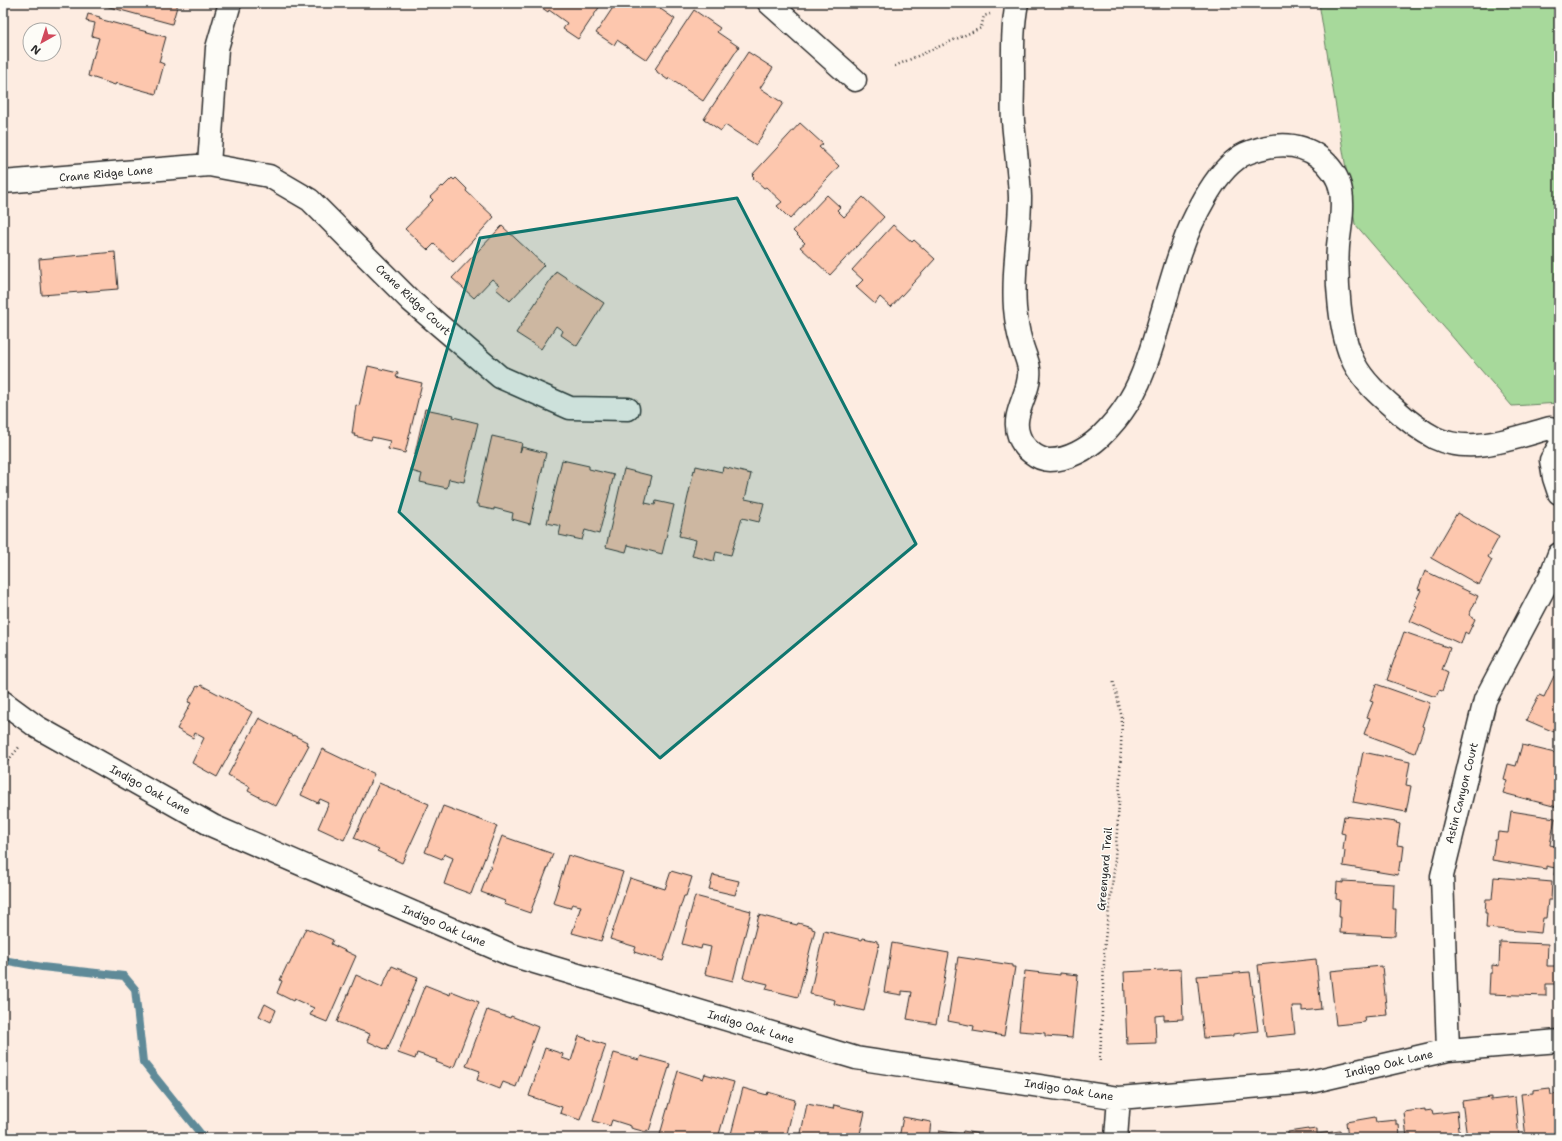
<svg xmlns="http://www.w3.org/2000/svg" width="1562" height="1141" viewBox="0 0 1562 1141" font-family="'Shantell Sans',sans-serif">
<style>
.green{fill:#a7d99b;stroke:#698263}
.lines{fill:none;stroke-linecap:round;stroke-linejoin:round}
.stream{stroke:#5f8a98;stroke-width:8}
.building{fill:#fdc7ae;stroke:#2b2b2b}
.minor-casing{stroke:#2b2b2b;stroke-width:25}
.path{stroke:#2b2b2b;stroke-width:2.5;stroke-dasharray:1 3;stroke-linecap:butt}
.minor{stroke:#fdfcf7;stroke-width:22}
.marked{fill:#0f766e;fill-opacity:0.2;stroke:#0f766e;stroke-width:3;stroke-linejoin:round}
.labels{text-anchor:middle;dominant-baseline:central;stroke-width:3;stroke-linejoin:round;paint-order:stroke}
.street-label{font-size:11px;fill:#2b2b2b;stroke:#fdfcf7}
</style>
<rect width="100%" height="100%" fill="#fdece1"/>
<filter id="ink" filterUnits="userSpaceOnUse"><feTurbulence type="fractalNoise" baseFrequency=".025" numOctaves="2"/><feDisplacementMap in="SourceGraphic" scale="8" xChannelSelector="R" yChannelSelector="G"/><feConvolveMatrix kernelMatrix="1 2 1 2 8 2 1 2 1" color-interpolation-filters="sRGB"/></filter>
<g filter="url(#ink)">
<path class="green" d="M 1319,3 L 1559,3 L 1559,403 L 1512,406 L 1355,224 Z"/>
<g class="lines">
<path class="stream" d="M 3,960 L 42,967 L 124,976 L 135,989 L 143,1062 L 204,1138"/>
</g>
<path class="building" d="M 103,3 L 178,3 L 172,24 L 102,5 Z
M 535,3 L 602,3 L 578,39 L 563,29 L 567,23 L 549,10 L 548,12 Z
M 616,3 L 652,3 L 675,19 L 647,60 L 617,40 L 614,45 L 596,33 Z
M 694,10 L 720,28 L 717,32 L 739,47 L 703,101 L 669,78 L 668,80 L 657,72 L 657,71 L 655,69 Z
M 88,14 L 100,17 L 99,19 L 166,37 L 159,62 L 164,64 L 156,94 L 116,83 L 115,85 L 88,76 L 92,58 L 93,58 L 99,38 L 92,36 L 95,23 L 86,21 Z
M 748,52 L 773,68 L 760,88 L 783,103 L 756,145 L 725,125 L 721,131 L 704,119 Z
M 800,123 L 823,144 L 819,147 L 839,166 L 790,219 L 777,206 L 782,202 L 766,187 L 764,188 L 753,178 L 754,177 L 752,175 Z
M 452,178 L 454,180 L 456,178 L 467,189 L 466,191 L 494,217 L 453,262 L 434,244 L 428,250 L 405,229 L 433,200 L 430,197 L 442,186 L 443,187 Z
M 827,195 L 840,207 L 837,210 L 844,217 L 863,197 L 884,217 L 830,275 L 800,247 L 805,243 L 793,231 Z
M 893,225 L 912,242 L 914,240 L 935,259 L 891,307 L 880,297 L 875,304 L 856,287 L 863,280 L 852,270 Z
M 502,226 L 544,265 L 510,301 L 496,289 L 499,285 L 492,279 L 474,298 L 452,278 Z
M 115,252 L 118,289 L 42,295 L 39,259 Z
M 556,271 L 604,303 L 577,346 L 561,335 L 563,331 L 556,326 L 541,349 L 516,333 Z
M 368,366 L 398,373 L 396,377 L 422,383 L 405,453 L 388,449 L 390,441 L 372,437 L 371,440 L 354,436 L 355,434 L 352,434 L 356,405 L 359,406 Z
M 425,409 L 454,415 L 453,417 L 478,423 L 464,482 L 449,479 L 447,488 L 420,482 L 422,474 L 411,471 Z
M 492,436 L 522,443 L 520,452 L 522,447 L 546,453 L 530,524 L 512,519 L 513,513 L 494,508 L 494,510 L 479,507 L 479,504 L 476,504 Z
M 562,460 L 589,466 L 589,469 L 614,475 L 599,534 L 585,530 L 582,540 L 559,535 L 561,526 L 547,523 Z
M 696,466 L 722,472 L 723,467 L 751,474 L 745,499 L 764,503 L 759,522 L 742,518 L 731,555 L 716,552 L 714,561 L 692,556 L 696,540 L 679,536 L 694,470 L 695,471 Z
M 624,469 L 652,476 L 645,503 L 655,505 L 656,501 L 674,505 L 662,554 L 628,545 L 626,552 L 606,547 Z
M 1457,513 L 1499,537 L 1488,557 L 1492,560 L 1479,585 L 1431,558 Z
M 1425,571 L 1478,596 L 1469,615 L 1475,619 L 1468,634 L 1465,632 L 1461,644 L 1410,621 L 1417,606 L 1414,605 L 1421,590 L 1418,589 Z
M 1404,632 L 1450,648 L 1442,670 L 1448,673 L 1442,691 L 1439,690 L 1436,697 L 1387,680 Z
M 1554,676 L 1559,678 L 1559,734 L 1526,720 L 1539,695 L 1544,697 Z
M 1376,684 L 1430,703 L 1422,726 L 1424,727 L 1415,753 L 1364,734 L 1370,718 L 1367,717 L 1373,702 L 1370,701 Z
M 201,685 L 252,712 L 217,777 L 192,763 L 204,738 L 195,733 L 193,738 L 177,729 L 191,703 L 188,702 L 197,686 L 199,687 Z
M 259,718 L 293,736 L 293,735 L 307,742 L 306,744 L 309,745 L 276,806 L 248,791 L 250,787 L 228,775 Z
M 1522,745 L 1559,754 L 1559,801 L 1557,807 L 1503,793 L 1507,780 L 1504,779 L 1508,764 L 1516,766 Z
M 322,749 L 374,774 L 344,840 L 318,828 L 329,803 L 320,799 L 318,803 L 301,795 Z
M 1363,752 L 1410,762 L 1406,785 L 1411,786 L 1406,812 L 1353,802 Z
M 379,783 L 429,804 L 402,863 L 377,851 L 379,849 L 354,838 Z
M 443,806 L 497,826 L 471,894 L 444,884 L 453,858 L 444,854 L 442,859 L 425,852 Z
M 1511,811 L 1555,818 L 1550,845 L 1559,847 L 1559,876 L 1554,875 L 1555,868 L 1546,866 L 1546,869 L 1492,860 L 1495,840 L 1497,840 L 1498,832 L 1508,833 Z
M 1344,816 L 1397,822 L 1396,823 L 1400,824 L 1397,845 L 1404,846 L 1402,862 L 1400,862 L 1398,875 L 1343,866 L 1345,851 L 1343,850 L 1345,834 L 1341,833 Z
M 502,836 L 553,854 L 530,913 L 504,904 L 505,901 L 481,892 Z
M 568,855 L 623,872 L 601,941 L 572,933 L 581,906 L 572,904 L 570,908 L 553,903 Z
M 671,871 L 692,877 L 686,896 L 684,896 L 663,961 L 634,952 L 636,947 L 610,939 L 630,878 L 665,889 Z
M 713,875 L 739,881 L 735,895 L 709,889 Z
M 1494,877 L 1552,882 L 1551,900 L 1548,900 L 1546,918 L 1543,918 L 1541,933 L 1486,928 L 1487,913 L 1485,913 L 1486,899 L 1492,899 Z
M 1343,881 L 1394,884 L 1393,909 L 1396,909 L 1395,936 L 1340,933 L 1341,917 L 1339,917 L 1340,900 L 1336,899 L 1337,882 L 1343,883 Z
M 695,896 L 751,911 L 733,981 L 705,974 L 711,947 L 702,945 L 701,949 L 682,944 Z
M 759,915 L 797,925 L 798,923 L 812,927 L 812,929 L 815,930 L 798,997 L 766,989 L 768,984 L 743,978 Z
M 306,928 L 333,940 L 331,944 L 356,956 L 327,1022 L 310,1015 L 314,1008 L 294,999 L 293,1001 L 277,993 L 282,981 L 280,980 L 287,965 L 289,965 Z
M 824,931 L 862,940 L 863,938 L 877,941 L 877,943 L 879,944 L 864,1011 L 834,1004 L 835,1000 L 810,994 Z
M 1500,942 L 1548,944 L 1547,966 L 1559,966 L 1559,984 L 1546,984 L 1546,996 L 1489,994 L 1490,973 L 1492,973 L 1492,965 L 1499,966 Z
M 892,943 L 949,953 L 936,1024 L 907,1019 L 912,992 L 902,991 L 902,995 L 884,992 Z
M 958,957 L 1012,965 L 1012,967 L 1015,967 L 1004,1036 L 973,1031 L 974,1026 L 948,1021 Z
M 1316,959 L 1321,1009 L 1302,1011 L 1302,1006 L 1292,1006 L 1295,1034 L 1266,1037 L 1258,965 Z
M 392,966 L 418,977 L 387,1050 L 367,1041 L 370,1034 L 337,1022 L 356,975 L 382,987 Z
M 1382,966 L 1387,1015 L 1364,1017 L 1365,1022 L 1336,1025 L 1330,971 Z
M 1181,969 L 1183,1019 L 1164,1020 L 1164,1015 L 1155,1016 L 1156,1043 L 1127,1044 L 1124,972 Z
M 1025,971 L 1060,975 L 1060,973 L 1078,975 L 1072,1038 L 1045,1036 L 1045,1033 L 1019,1031 Z
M 1250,972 L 1258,1031 L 1233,1034 L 1233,1036 L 1204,1038 L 1197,976 Z
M 425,985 L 450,995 L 451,991 L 479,1002 L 454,1067 L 452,1066 L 451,1068 L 436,1062 L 437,1060 L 417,1053 L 415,1059 L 398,1053 Z
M 265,1004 L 276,1010 L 271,1022 L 259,1016 Z
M 487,1010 L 510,1018 L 511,1016 L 538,1027 L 516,1087 L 503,1082 L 500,1089 L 477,1080 L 480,1071 L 466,1066 Z
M 579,1036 L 606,1045 L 580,1120 L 560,1113 L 562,1107 L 529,1096 L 545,1048 L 563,1054 L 562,1058 L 571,1061 Z
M 614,1053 L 639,1060 L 641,1056 L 670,1064 L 649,1131 L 647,1130 L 646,1132 L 631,1128 L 631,1126 L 612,1120 L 610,1126 L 593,1121 Z
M 678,1071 L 703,1079 L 705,1074 L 734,1082 L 718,1138 L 659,1138 Z
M 743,1088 L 767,1095 L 768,1092 L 795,1100 L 786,1138 L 730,1138 Z
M 1550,1088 L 1551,1095 L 1559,1094 L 1559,1138 L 1526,1138 L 1521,1094 L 1533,1093 L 1533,1090 Z
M 1491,1097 L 1491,1100 L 1515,1097 L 1519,1138 L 1467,1138 L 1462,1101 Z
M 807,1104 L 833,1109 L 834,1105 L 865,1112 L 859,1138 L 800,1138 Z
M 1425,1109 L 1425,1111 L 1432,1110 L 1433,1114 L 1457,1111 L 1460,1138 L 1407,1138 L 1404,1112 Z
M 903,1117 L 931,1122 L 929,1138 L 899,1138 Z
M 1375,1117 L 1376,1122 L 1396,1120 L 1396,1124 L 1399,1124 L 1400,1138 L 1348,1138 L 1346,1122 Z
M 1308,1129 L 1308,1130 L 1317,1129 L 1317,1134 L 1340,1131 L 1341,1138 L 1288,1138 L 1288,1132 Z
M 939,1131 L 962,1134 L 963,1131 L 991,1136 L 991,1138 L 938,1138 Z
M 870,1135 L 888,1138 L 870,1138 Z
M 1248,1136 L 1248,1137 L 1255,1136 L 1256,1138 L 1229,1138 Z"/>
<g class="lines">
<g class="minor-casing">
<path id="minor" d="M 769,3 L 855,80
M 1017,3 C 1012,28 1013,53 1013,79 C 1013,93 1012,107 1013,121 C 1015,146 1019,172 1020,197 C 1020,234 1012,271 1015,308 C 1016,319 1018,332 1021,342 C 1023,351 1028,360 1029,369 C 1032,392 1010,413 1019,436 C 1023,448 1037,460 1050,460 C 1068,460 1087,449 1100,437 C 1121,417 1138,390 1147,361 C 1167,305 1174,251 1205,198 C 1214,182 1225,166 1241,156 C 1248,152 1258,149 1267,147 C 1286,143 1303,145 1319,157 C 1330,165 1339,178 1341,191 C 1344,209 1340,228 1338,246 C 1336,279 1339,333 1354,363 C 1364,382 1379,395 1395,409 C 1407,420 1420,430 1435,438 C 1471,455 1514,438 1550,428 L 1559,434
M 209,165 L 217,48 L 230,3
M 3,182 L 209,165 L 269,176 L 310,200 L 411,301 L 500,377 L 570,408 L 628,409
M 1559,447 L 1551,460 L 1554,478 L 1559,493
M 3,702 L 37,727 L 213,826 L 511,955 L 856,1058 L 1119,1098 L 1310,1082 L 1448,1050 L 1559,1041
M 1448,1050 L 1442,876 L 1485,700 L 1550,577 L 1559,554
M 1116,1138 L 1119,1098"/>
</g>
<path class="path" d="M 895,66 L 981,28 L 984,16 L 990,14
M 3,767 L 20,746
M 1100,1061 L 1105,939 L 1114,871 L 1119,804 L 1122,718 L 1113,679"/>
<use href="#minor" class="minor"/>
</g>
</g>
<path class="marked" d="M 737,198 L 916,544 L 660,758 L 399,512 L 480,238 Z"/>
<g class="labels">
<g class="street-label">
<text transform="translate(106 174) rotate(-5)">Crane Ridge Lane</text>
<text transform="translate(413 300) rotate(43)">Crane Ridge Court</text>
<text transform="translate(150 790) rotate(29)">Indigo Oak Lane</text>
<text transform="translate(1462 793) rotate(-76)">Astin Canyon Court</text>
<text transform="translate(1105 869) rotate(-85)">Greenyard Trail</text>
<text transform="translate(444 926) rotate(23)">Indigo Oak Lane</text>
<text transform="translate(751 1027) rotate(17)">Indigo Oak Lane</text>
<text transform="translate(1389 1064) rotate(-13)">Indigo Oak Lane</text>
<text transform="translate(1069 1090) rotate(9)">Indigo Oak Lane</text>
</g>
</g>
<rect width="1562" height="1141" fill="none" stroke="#fdfcf7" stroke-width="16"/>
<rect x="8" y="8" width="1546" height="1125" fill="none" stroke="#2b2b2b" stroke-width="1.5" filter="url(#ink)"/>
<g transform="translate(42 42) rotate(219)"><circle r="19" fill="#fdfcf7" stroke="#a9a8a5"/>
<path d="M0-3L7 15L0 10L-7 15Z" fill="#d1495b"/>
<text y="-6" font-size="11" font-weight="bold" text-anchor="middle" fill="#2b2b2b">N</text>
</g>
</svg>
